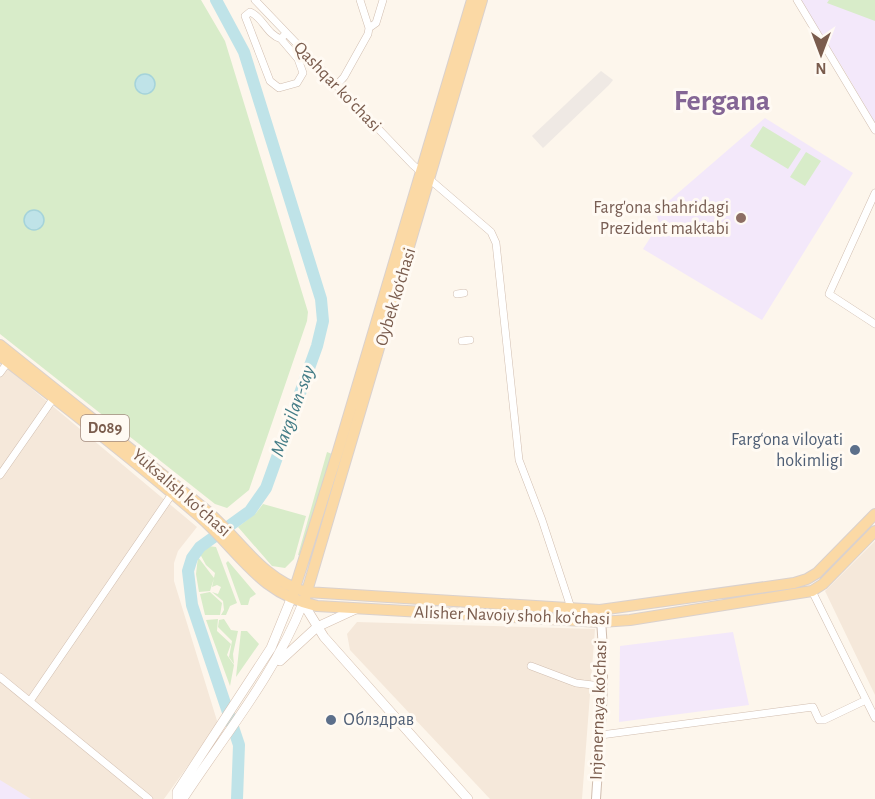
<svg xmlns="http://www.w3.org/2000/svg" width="875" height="799" viewBox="0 0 875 799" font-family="'Alegreya Sans',sans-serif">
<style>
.residential{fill:#f5e8da}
.industrial{fill:#efe9e4}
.education{fill:#f3e8fa}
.green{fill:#d8ecc9}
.water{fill:#bfe3e8;stroke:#a5d3da;stroke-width:1.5}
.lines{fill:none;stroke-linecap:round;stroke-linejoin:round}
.river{stroke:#bfe3e8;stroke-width:12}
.minor-casing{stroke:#d1beb0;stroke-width:8}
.tertiary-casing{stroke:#d1beb0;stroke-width:10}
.secondary-casing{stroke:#d6c0b0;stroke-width:10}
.primary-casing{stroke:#dad1cd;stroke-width:12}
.minor{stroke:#fff;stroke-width:7}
.tertiary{stroke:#fff;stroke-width:8}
.secondary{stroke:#fff;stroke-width:9}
.primary{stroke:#fbd9a5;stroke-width:10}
.education-dot{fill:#8d6e63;stroke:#fffaf3;stroke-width:2}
.service-dot{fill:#5c6f8a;stroke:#fffaf3;stroke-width:2}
.labels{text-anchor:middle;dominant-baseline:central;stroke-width:6;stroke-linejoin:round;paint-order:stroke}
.shield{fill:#fffaf3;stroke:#a28b7f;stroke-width:1.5}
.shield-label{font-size:16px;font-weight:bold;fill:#7a5c4d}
.street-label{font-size:18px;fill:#7a5c4d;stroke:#fffaf3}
.education-label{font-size:18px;fill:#785e54;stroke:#fffaf3;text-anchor:end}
.service-label{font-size:18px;fill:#4e5e75;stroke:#fffaf3;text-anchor:end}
.water-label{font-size:20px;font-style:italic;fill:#437c86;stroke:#fffaf3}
.town-label{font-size:30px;font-weight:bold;fill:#846695;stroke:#fffaf3}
</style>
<rect width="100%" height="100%" fill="#fdf6ec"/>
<path class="residential" d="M 0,362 L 197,527 L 178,551 L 174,563 L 174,581 L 218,724 L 164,799 L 0,799 Z
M 875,541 L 875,695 L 825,591 Z
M 357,622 L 595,629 L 582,799 L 490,799 L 350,650 L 347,634 Z"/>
<path class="industrial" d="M 601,71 L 613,80 L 609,85 L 543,148 L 532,136 Z"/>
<path class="education" d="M 800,0 L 875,0 L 875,123 L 844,70 Z
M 765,118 L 853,173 L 762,320 L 643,249 L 659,224 L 656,212 Z
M 733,632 L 749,705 L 619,722 L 620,646 Z
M 0,780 L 31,799 L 0,799 Z"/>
<path class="green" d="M 0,0 L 201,0 L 225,41 L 308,312 L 307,321 L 249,490 L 227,508 L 215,504 L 0,334 Z
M 829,0 L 875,0 L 875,21 L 827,3 Z
M 763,126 L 801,149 L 788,169 L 750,146 Z
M 806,152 L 821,161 L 805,186 L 790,177 Z
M 327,452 L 332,454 L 301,556 L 298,555 Z
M 263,504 L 306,516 L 294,559 L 285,568 L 272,566 L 238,527 L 256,513 Z
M 208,546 L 216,547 L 237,603 L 230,606 L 226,615 L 221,615 L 224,610 L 223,601 L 212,592 L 218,594 L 221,587 L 217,585 L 212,587 L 215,573 L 206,565 L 200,554 Z
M 198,557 L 214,578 L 210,591 L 199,592 L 196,574 Z
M 228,561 L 256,594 L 250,598 L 248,605 L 241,605 L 226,563 Z
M 210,592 L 222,603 L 220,615 L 205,615 L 200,594 Z
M 218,619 L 217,631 L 231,644 L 227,655 L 234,665 L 230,686 L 206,620 Z
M 224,619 L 231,630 L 238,631 L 233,654 L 234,664 L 229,657 L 232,641 L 218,627 L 219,620 Z
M 241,631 L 247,631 L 259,644 L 236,677 Z"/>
<path class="water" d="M135 84a10 10 0 1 1 20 0a10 10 0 1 1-20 0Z
M24 220a10 10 0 1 1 20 0a10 10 0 1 1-20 0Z"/>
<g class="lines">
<path class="river" d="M 216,0 L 244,52 L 321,299 L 323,321 L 317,346 L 266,488 L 250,511 L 200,547 L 192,558 L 188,571 L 192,605 L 239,745 L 237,799"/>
<g class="minor-casing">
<path id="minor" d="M 255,0 L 413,165 L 491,232 L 496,243 L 519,460 L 542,520 L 575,620
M 797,0 L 875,130
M 369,28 L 376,23 L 383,0
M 281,39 C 266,34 263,17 250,12 L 245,16 L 270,81 L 279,88 L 297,83 L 303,73 L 298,59 L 281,39 L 286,33
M 336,86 L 344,77 L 368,34 L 369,28 L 360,0
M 875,193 L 829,294 L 875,324
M 457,294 L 464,293
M 462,341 L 470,340
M 0,373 L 8,362
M 0,475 L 53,399
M 812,591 L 875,718
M 531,666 L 576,683 L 601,686
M 0,677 L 149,799
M 30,701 L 172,494
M 601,735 L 813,707 L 819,720 L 824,720 L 866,700"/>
</g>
<g class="tertiary-casing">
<path id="tertiary" d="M 596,799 C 600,737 607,672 600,610"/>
</g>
<g class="secondary-casing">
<path id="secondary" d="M 303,603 L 324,637 L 468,799
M 280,661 L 317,627 L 356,609
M 177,799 L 177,792 L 271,648 L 291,599
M 179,799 L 184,797 C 226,733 275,674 303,603"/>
</g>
<g class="primary-casing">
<path id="primary" d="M 0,345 C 68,400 138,454 206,510 C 240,539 261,579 306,592 L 600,610 L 794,583 L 807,579 L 817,573 L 875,514
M 0,356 C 67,408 135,461 199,516 C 240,552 259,594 317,606 L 601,622 L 630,620 L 812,591 L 823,584 L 875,531
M 293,594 L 338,451 L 472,0
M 305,598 L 482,0"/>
</g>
<use href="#minor" class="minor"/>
<use href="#tertiary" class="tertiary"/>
<use href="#secondary" class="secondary"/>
<use href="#primary" class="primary"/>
</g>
<circle class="education-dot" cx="741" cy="218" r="6"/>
<g class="service-dot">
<circle cx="855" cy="450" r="6"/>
<circle cx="331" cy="720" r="6"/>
</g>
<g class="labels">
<rect class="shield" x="81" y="415" width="48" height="26" rx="4.5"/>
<g class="shield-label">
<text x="105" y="428">D089</text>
</g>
<g class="street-label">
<text transform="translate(337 87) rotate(46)">Qashqar koʻchasi</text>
<text transform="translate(396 297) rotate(-73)">Oybek ko‘chasi</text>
<text transform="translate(181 493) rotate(41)">Yuksalish koʻchasi</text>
<text transform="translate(512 616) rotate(2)">Alisher Navoiy shoh koʻchasi</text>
<text transform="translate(599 710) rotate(-88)">Injenernaya ko'chasi</text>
</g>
<g class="education-label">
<text x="729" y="208">Farg'ona shahridagi<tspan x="729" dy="21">Prezident maktabi</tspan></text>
</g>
<g class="service-label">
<text x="843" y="440">Farg‘ona viloyati<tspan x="843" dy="21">hokimligi</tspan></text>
<text x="343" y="720" text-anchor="start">Облздрав</text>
</g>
<g class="water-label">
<text transform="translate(293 411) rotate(-70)">Margilan-say</text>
</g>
<g class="town-label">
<text x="722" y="101">Fergana</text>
</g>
</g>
<g transform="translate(821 54) rotate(180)" stroke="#fffaf3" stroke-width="4.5" paint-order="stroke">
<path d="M0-4.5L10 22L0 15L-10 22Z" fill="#7a5c4d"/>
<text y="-9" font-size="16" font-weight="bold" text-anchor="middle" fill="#7a5c4d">N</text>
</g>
</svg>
